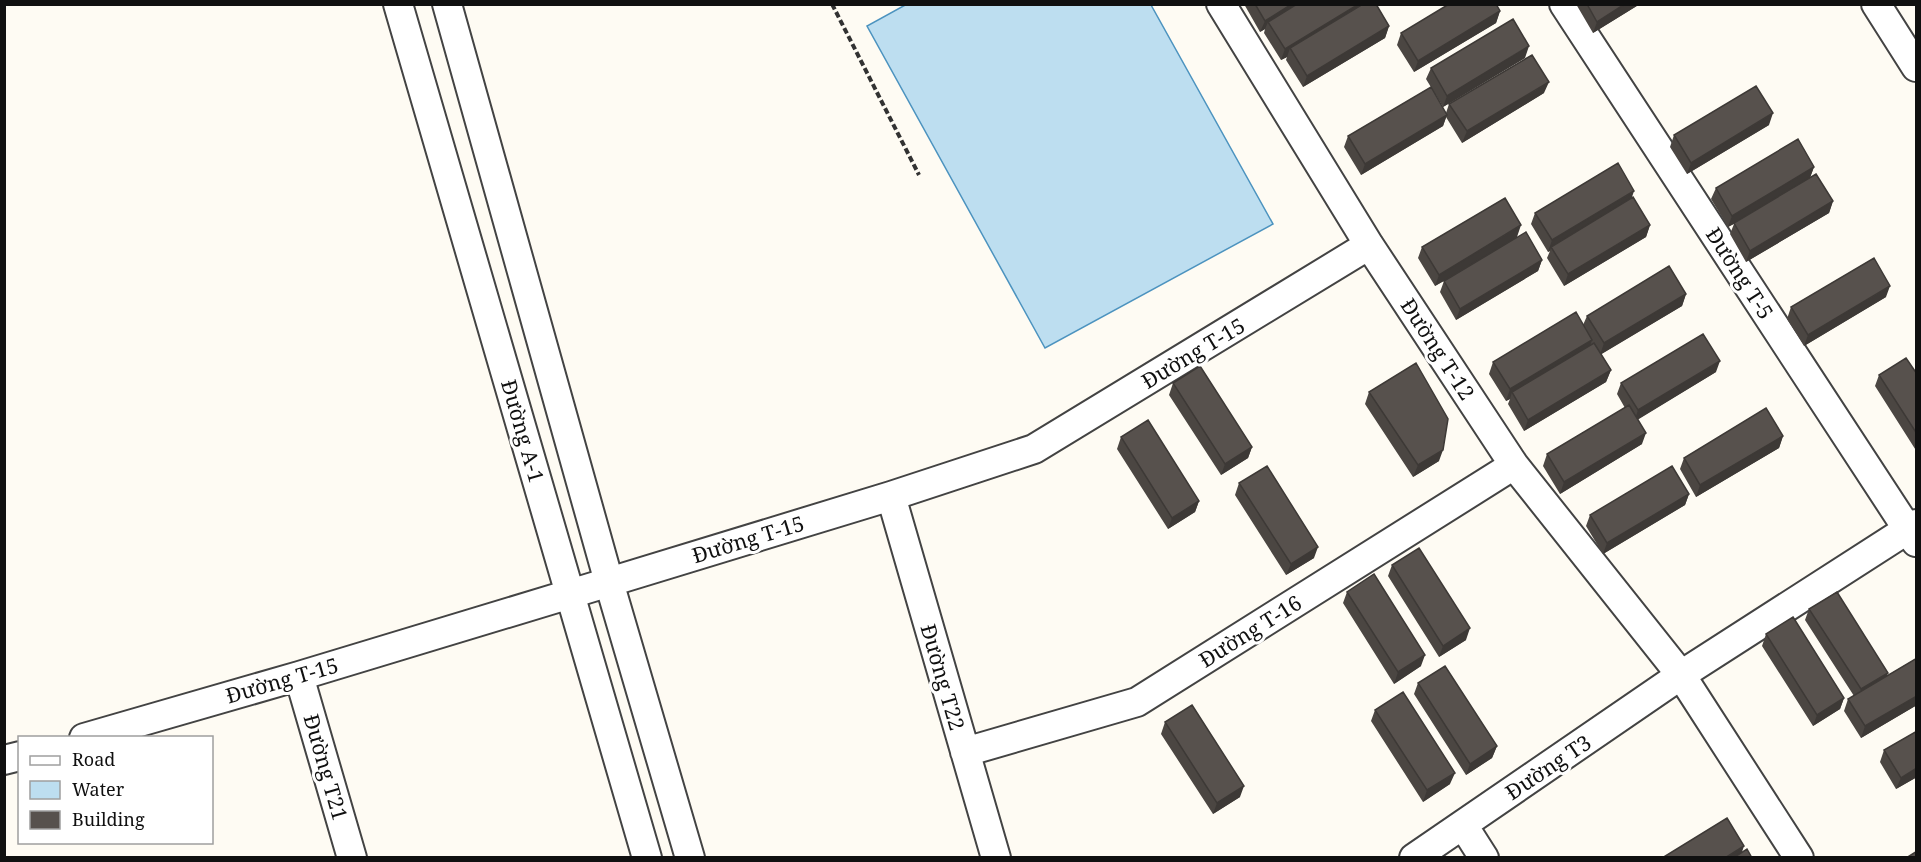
<svg xmlns="http://www.w3.org/2000/svg" width="1921" height="862" viewBox="0 0 1921 862" font-family="'Noto Serif',serif">
<style>
.water{fill:#bddef0;stroke:#4c93bf;stroke-width:1.5}
.lines{fill:none;stroke-linecap:round;stroke-linejoin:round}
.street-casing{stroke:#434343;stroke-width:32}
.path{stroke:#323232;stroke-width:4;stroke-dasharray:6 3;stroke-linecap:butt}
.street{stroke:#fff;stroke-width:28}
.wall{fill:#4b4642}
.shaded-wall{fill:#3d3936}
.building{fill:#57514d;stroke:#3d3936;stroke-width:1.5}
.labels{text-anchor:middle;dominant-baseline:central;stroke-width:6;stroke-linejoin:round;paint-order:stroke}
.street-label{font-size:21px;fill:#101010;stroke:#fff}
</style>
<rect width="100%" height="100%" fill="#fefbf3"/>
<path class="water" d="M 907,4 L 1151,5 L 1273,224 L 1045,348 L 867,26 Z"/>
<g class="lines">
<g class="street-casing">
<path id="street" d="M 398,4 L 647,858
M 447,4 L 609,582 L 690,858
M 1221,4 L 1369,245 L 1514,465 L 1681,675 L 1799,858
M 1564,4 L 1916,542
M 1876,4 L 1916,67
M 891,496 L 996,858
M 299,676 L 352,858
M 84,738 L 299,676 L 570,594 L 891,496 L 1034,449 L 1369,245
M 965,752 L 1137,702 L 1514,465
M 4,760 L 20,756
M 1463,825 L 1484,858
M 1414,858 L 1681,675 L 1916,524"/>
</g>
<path class="path" d="M 832,4 L 919,175"/>
<use href="#street" class="street"/>
</g>
<path class="wall" d="M 1244,4 L 1376,4 L 1389,26 L 1385,38 L 1303,87 L 1286,60 L 1287,57 L 1281,60 L 1264,33 L 1265,29 L 1260,32 Z
M 1576,4 L 1640,4 L 1593,33 Z
M 1500,11 L 1496,23 L 1414,72 L 1397,45 L 1401,33 Z
M 1525,58 L 1443,107 L 1426,79 L 1431,68 Z
M 1544,93 L 1462,143 L 1446,117 L 1443,126 L 1361,175 L 1344,147 L 1348,136 L 1446,113 L 1449,104 Z
M 1769,125 L 1687,174 L 1670,147 L 1674,135 Z
M 1814,167 L 1810,177 L 1833,201 L 1829,213 L 1746,262 L 1730,234 L 1734,224 L 1728,227 L 1711,199 L 1716,188 Z
M 1632,198 L 1650,225 L 1646,237 L 1564,286 L 1547,258 L 1550,251 L 1548,252 L 1531,224 L 1535,213 Z
M 1517,237 L 1542,260 L 1538,271 L 1456,320 L 1440,292 L 1444,281 L 1435,286 L 1418,258 L 1422,247 Z
M 1686,294 L 1682,306 L 1601,354 L 1611,370 L 1606,382 L 1524,431 L 1508,404 L 1510,399 L 1506,401 L 1489,374 L 1493,362 L 1583,325 L 1587,316 Z
M 1886,297 L 1804,346 L 1787,319 L 1791,307 Z
M 1716,372 L 1638,419 L 1642,444 L 1560,494 L 1543,466 L 1547,454 L 1625,408 L 1617,394 L 1621,383 Z
M 1917,374 L 1917,452 L 1875,386 L 1879,375 Z
M 1173,383 L 1252,447 L 1248,458 L 1221,475 L 1169,395 Z
M 1369,392 L 1439,461 L 1413,477 L 1365,404 Z
M 1783,436 L 1779,448 L 1696,497 L 1680,469 L 1684,458 Z
M 1121,437 L 1199,501 L 1195,512 L 1168,529 L 1117,449 Z
M 1239,483 L 1314,558 L 1286,575 L 1235,495 Z
M 1689,494 L 1685,505 L 1603,554 L 1586,526 L 1590,515 Z
M 1392,565 L 1466,640 L 1439,657 L 1388,576 Z
M 1347,592 L 1421,666 L 1394,684 L 1343,603 Z
M 1809,609 L 1887,676 L 1917,658 L 1917,705 L 1861,738 L 1844,711 L 1848,699 L 1854,696 L 1805,620 Z
M 1766,634 L 1844,698 L 1840,709 L 1813,726 L 1762,646 Z
M 1418,683 L 1497,746 L 1492,758 L 1466,775 L 1414,694 Z
M 1375,710 L 1450,784 L 1423,802 L 1371,721 Z
M 1165,722 L 1240,797 L 1213,814 L 1161,734 Z
M 1917,731 L 1917,777 L 1896,789 L 1880,762 L 1884,750 Z"/>
<path class="shaded-wall" d="M 1292,4 L 1307,4 L 1268,22 L 1265,29 L 1260,32 L 1265,21 Z
M 1359,4 L 1365,4 L 1290,48 L 1287,57 L 1281,60 L 1285,49 Z
M 1625,4 L 1640,4 L 1593,33 L 1597,22 Z
M 1500,11 L 1496,23 L 1414,72 L 1418,61 Z
M 1389,26 L 1385,38 L 1303,87 L 1307,76 Z
M 1529,46 L 1525,58 L 1443,107 L 1447,96 Z
M 1549,82 L 1544,93 L 1462,143 L 1467,131 Z
M 1773,113 L 1769,125 L 1687,174 L 1691,163 Z
M 1447,115 L 1443,126 L 1361,175 L 1365,164 Z
M 1814,167 L 1810,178 L 1728,227 L 1732,216 Z
M 1634,191 L 1630,203 L 1551,247 L 1550,251 L 1548,252 L 1552,240 Z
M 1833,201 L 1829,213 L 1746,262 L 1750,251 Z
M 1521,225 L 1517,237 L 1435,286 L 1439,275 Z
M 1650,225 L 1646,237 L 1564,286 L 1568,274 Z
M 1542,260 L 1538,271 L 1456,320 L 1460,309 Z
M 1890,286 L 1886,297 L 1804,346 L 1808,335 Z
M 1686,294 L 1682,306 L 1600,355 L 1604,343 Z
M 1592,340 L 1588,352 L 1512,392 L 1510,399 L 1506,401 L 1510,389 Z
M 1720,361 L 1716,372 L 1634,422 L 1638,410 Z
M 1611,370 L 1606,382 L 1524,431 L 1528,420 Z
M 1646,433 L 1642,444 L 1560,494 L 1564,482 Z
M 1783,436 L 1779,448 L 1696,497 L 1700,485 Z
M 1252,447 L 1248,458 L 1221,475 L 1225,464 Z
M 1443,450 L 1439,461 L 1413,477 L 1418,465 Z
M 1689,494 L 1685,505 L 1603,554 L 1607,543 Z
M 1199,501 L 1195,512 L 1168,529 L 1172,518 Z
M 1318,547 L 1314,558 L 1286,575 L 1291,564 Z
M 1470,628 L 1466,640 L 1439,657 L 1443,646 Z
M 1425,655 L 1421,666 L 1394,684 L 1398,672 Z
M 1888,673 L 1884,684 L 1857,701 L 1861,689 Z
M 1917,696 L 1917,705 L 1861,738 L 1865,726 Z
M 1844,698 L 1840,709 L 1813,726 L 1817,715 Z
M 1497,746 L 1492,758 L 1466,775 L 1470,764 Z
M 1917,768 L 1917,777 L 1896,789 L 1901,778 Z
M 1455,773 L 1450,784 L 1423,802 L 1427,790 Z
M 1244,786 L 1240,797 L 1213,814 L 1217,803 Z
M 1744,846 L 1740,858 L 1725,858 Z"/>
<path class="building" d="M 1255,4 L 1292,4 L 1265,21 Z
M 1297,4 L 1359,4 L 1285,49 L 1268,22 Z
M 1363,4 L 1376,4 L 1389,26 L 1307,76 L 1290,48 Z
M 1449,4 L 1496,4 L 1500,11 L 1418,61 L 1401,33 Z
M 1587,4 L 1625,4 L 1597,22 Z
M 1513,19 L 1529,46 L 1447,96 L 1431,68 Z
M 1532,55 L 1549,82 L 1467,131 L 1449,104 Z
M 1756,86 L 1773,113 L 1691,163 L 1674,135 Z
M 1431,87 L 1447,115 L 1365,164 L 1348,136 Z
M 1798,139 L 1814,167 L 1732,216 L 1716,188 Z
M 1618,163 L 1634,191 L 1552,240 L 1535,213 Z
M 1816,174 L 1833,201 L 1750,251 L 1734,223 Z
M 1633,197 L 1650,225 L 1568,274 L 1551,247 Z
M 1505,198 L 1521,225 L 1439,275 L 1422,247 Z
M 1526,232 L 1542,260 L 1460,309 L 1444,281 Z
M 1874,258 L 1890,286 L 1808,335 L 1791,307 Z
M 1669,266 L 1686,294 L 1604,343 L 1587,316 Z
M 1576,312 L 1592,340 L 1510,389 L 1493,362 Z
M 1703,334 L 1720,361 L 1638,410 L 1621,383 Z
M 1594,343 L 1611,370 L 1528,420 L 1512,392 Z
M 1906,358 L 1917,374 L 1917,434 L 1879,375 Z
M 1416,363 L 1448,419 L 1443,450 L 1418,465 L 1369,392 Z
M 1200,366 L 1252,447 L 1225,464 L 1173,383 Z
M 1629,405 L 1646,433 L 1564,482 L 1547,454 Z
M 1766,408 L 1783,436 L 1700,485 L 1684,458 Z
M 1148,420 L 1199,501 L 1172,518 L 1121,437 Z
M 1267,466 L 1318,547 L 1291,564 L 1239,483 Z
M 1672,466 L 1689,494 L 1607,543 L 1590,515 Z
M 1419,548 L 1470,628 L 1443,646 L 1392,565 Z
M 1374,574 L 1425,655 L 1398,672 L 1347,592 Z
M 1837,592 L 1888,673 L 1861,689 L 1809,609 Z
M 1793,617 L 1844,698 L 1817,715 L 1766,634 Z
M 1917,658 L 1917,696 L 1865,726 L 1848,699 Z
M 1445,666 L 1497,746 L 1470,764 L 1418,683 Z
M 1403,692 L 1455,773 L 1427,790 L 1375,710 Z
M 1192,705 L 1244,786 L 1217,803 L 1165,722 Z
M 1917,731 L 1917,768 L 1901,778 L 1884,750 Z
M 1727,818 L 1744,846 L 1725,858 L 1662,858 Z
M 1747,849 L 1752,858 L 1733,858 Z
M 1917,851 L 1917,858 L 1906,858 Z"/>
<g class="labels">
<g class="street-label">
<text transform="translate(1740 273) rotate(57)">Đường T-5</text>
<text transform="translate(1438 349) rotate(57)">Đường T-12</text>
<text transform="translate(1193 353) rotate(-31)">Đường T-15</text>
<text transform="translate(523 431) rotate(74)">Đường A-1</text>
<text transform="translate(748 539) rotate(-17)">Đường T-15</text>
<text transform="translate(1250 631) rotate(-32)">Đường T-16</text>
<text transform="translate(943 677) rotate(74)">Đường T22</text>
<text transform="translate(282 680) rotate(-16)">Đường T-15</text>
<text transform="translate(326 767) rotate(74)">Đường T21</text>
<text transform="translate(1548 767) rotate(-34)">Đường T3</text>
</g>
</g>
<rect width="1921" height="862" fill="none" stroke="#101010" stroke-width="12"/>
<rect x="18" y="736" width="195" height="108" fill="#ffffff" stroke="#9f9f9f" stroke-width="1.5"/>
<rect x="30" y="756" width="30" height="9" fill="#ffffff" stroke="#9f9f9f" stroke-width="1.5"/>
<text x="72" y="766" font-size="18" fill="#101010">Road</text>
<rect x="30" y="781" width="30" height="18" fill="#bddef0" stroke="#9f9f9f" stroke-width="1.5"/>
<text x="72" y="796" font-size="18" fill="#101010">Water</text>
<rect x="30" y="811" width="30" height="18" fill="#57514d" stroke="#9f9f9f" stroke-width="1.5"/>
<text x="72" y="826" font-size="18" fill="#101010">Building</text>
</svg>
